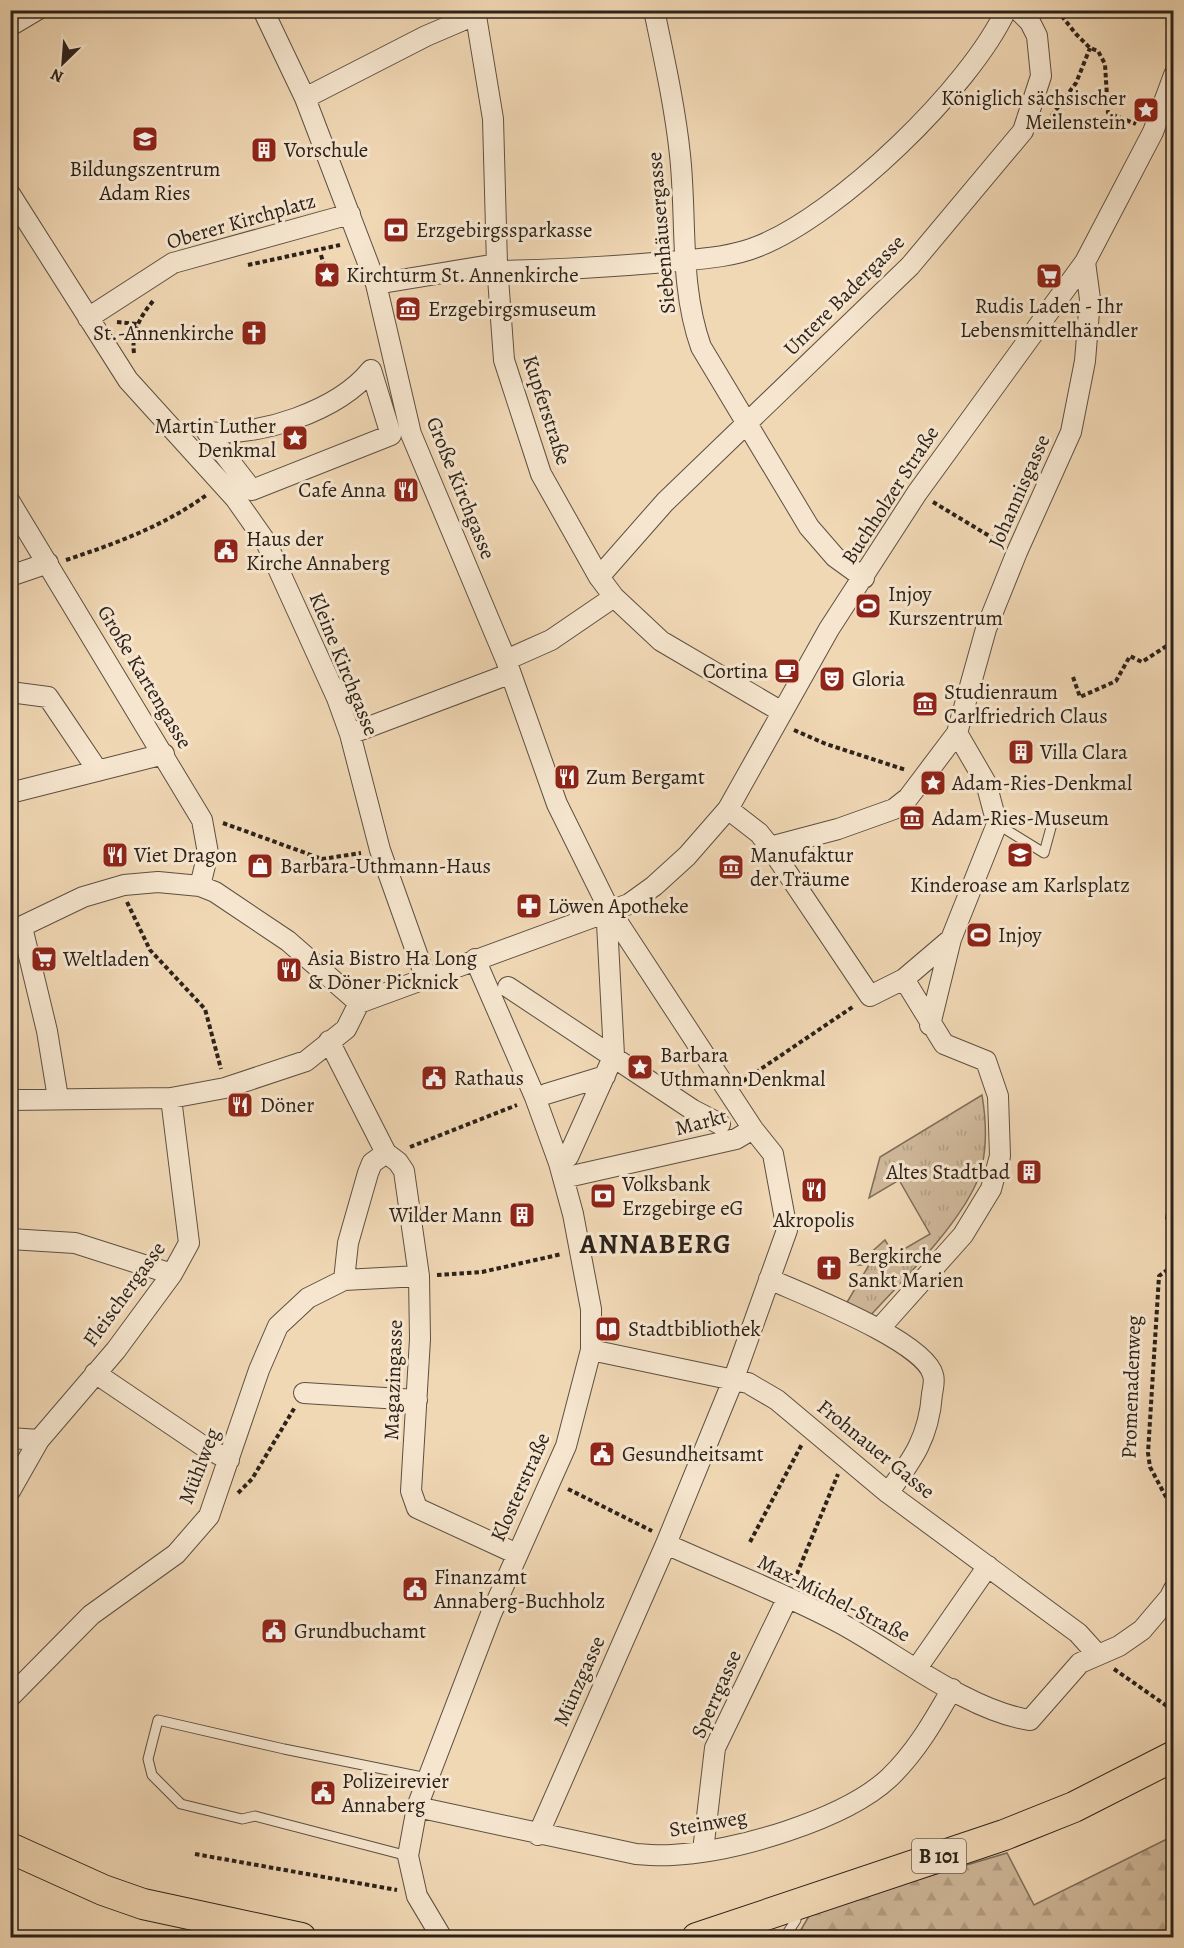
<svg xmlns="http://www.w3.org/2000/svg" width="1184" height="1948" viewBox="0 0 1184 1948" font-family="Alegreya,serif">
<style>
.grass{fill:url(#grass-tufts);stroke:#7e6e5b;stroke-width:1.5}
.forest{fill:url(#forest-firs);stroke:#7e6e5b;stroke-width:1.5}
.lines{fill:none;stroke-linecap:round;stroke-linejoin:round}
.lane-casing{stroke:#5d5042;stroke-width:11}
.street-casing{stroke:#5d5042;stroke-width:22}
.primary-casing{stroke:#2c221b;stroke-width:32}
.path{stroke:#2c221b;stroke-width:4;stroke-dasharray:4.5 3;stroke-linecap:butt}
.lane{stroke:#f6e6cf;stroke-width:9}
.street{stroke:#f6e6cf;stroke-width:20}
.primary{stroke:#f1d8b5;stroke-width:30}
.labels{text-anchor:middle;dominant-baseline:central;stroke-width:6;stroke-linejoin:round;paint-order:stroke}
.shield{fill:#f6e6cf;stroke:#695d51;stroke-width:1.5}
.shield-label{font-size:20px;font-weight:bold;fill:#2c221b}
.poi-label{font-size:21px;fill:#2c221b;stroke:#f6e6cf;text-anchor:start}
.street-label{font-size:21px;fill:#2c221b;stroke:#f6e6cf}
.district-label{font-size:27px;font-weight:bold;letter-spacing:1.5px;fill:#2c221b;stroke:#f6e6cf}
</style>
<defs>
<pattern id="grass-tufts" width="24" height="20" patternUnits="userSpaceOnUse" patternTransform="scale(1.5)"><rect width="24" height="20" fill="#d0b99b"/><path d="M3 7l-1-3M5 7V3M7 7l1-3M15 17l-1-3M17 17v-4M19 17l1-3" fill="none" stroke="#b39f85"/></pattern>
<pattern id="forest-firs" width="22" height="20" patternUnits="userSpaceOnUse" patternTransform="scale(1.5)"><rect width="22" height="20" fill="#d0b99b"/><path d="M5 1l3.5 6h-7zM16 11l3.5 6h-7z" fill="#b39f85"/></pattern>
</defs>
<rect width="100%" height="100%" fill="#f1d8b5"/>
<filter id="stains"><feTurbulence type="fractalNoise" baseFrequency=".00333" numOctaves="4"/><feColorMatrix values="0 0 0 0 .2 0 0 0 0 .09 0 0 0 0 .02 0 0 0 .5 -.17"/></filter>
<radialGradient id="worn" r=".72"><stop offset=".6" stop-color="#630" stop-opacity="0"/><stop offset="1" stop-color="#630" stop-opacity=".3"/></radialGradient>
<path class="grass" d="M 982,1095 C 987,1125 988,1162 973,1190 C 951,1233 903,1280 870,1316 L 846,1304 L 869,1265 L 857,1265 L 885,1240 L 894,1255 L 930,1234 L 899,1180 L 869,1198 L 880,1157 Z"/>
<path class="forest" d="M 1173,1836 L 1173,1937 L 796,1938 L 812,1911 L 1007,1853 L 1034,1905 Z"/>
<g class="lines">
<g class="lane-casing">
<path id="lane" d="M 997,824 L 1044,853 L 1053,820
M 408,1856 L 255,1816 L 242,1819 L 181,1804 L 152,1775 L 148,1759 L 158,1720 L 284,1749 L 427,1778
M 784,1938 L 796,1920 L 796,1912"/>
</g>
<g class="street-casing">
<path id="street" d="M 263,10 L 305,98 L 376,284 L 411,434 L 506,660 L 557,804 L 609,909 L 753,1129 L 773,1154 L 787,1230 L 734,1378 L 666,1544 L 538,1835
M 475,10 L 493,119 L 497,264 L 504,360 L 541,474 L 599,577 L 614,597 L 661,641 L 782,712
M 654,10 C 664,58 675,107 680,155 C 687,220 679,285 701,347 L 809,527 L 835,557 L 864,578
M 10,26 L 37,10
M 305,98 L 426,36 L 475,15
M 10,194 L 128,380 L 235,498 L 266,542 L 337,698 L 350,734 L 380,850 L 426,979
M 497,271 C 554,270 609,267 666,262 C 697,259 730,258 759,246 C 839,214 970,88 1006,10
M 376,284 L 497,264
M 88,318 L 173,263 L 350,214
M 371,370 L 391,435 L 252,490 L 207,432 C 259,437 338,411 371,370 Z
M 10,502 L 202,820 L 208,853 L 200,886
M 10,576 L 48,563
M 599,577 L 665,502 L 910,266 L 1023,131 L 1041,76 L 1037,36 L 1030,22 L 1018,10
M 506,660 L 551,640 L 614,597
M 10,692 L 48,697 L 98,771
M 350,734 L 509,674
M 10,793 L 164,754
M 728,809 L 759,833 L 770,847 L 838,829 L 894,809 L 908,798 L 957,733 L 986,629 L 1017,552 L 1071,432 L 1085,361 L 1090,299 L 1085,262
M 770,847 L 870,996 L 904,979 L 951,939
M 22,927 L 47,1031 L 58,1098
M 10,932 L 83,897 L 124,885 L 158,882 L 200,886 L 215,892 L 288,941 L 359,1003
M 508,987 L 693,1110 L 720,1124
M 359,1003 L 629,904 L 654,886 L 687,856 L 728,809 L 829,629 L 917,493 L 1085,262 L 1153,132 L 1174,75
M 930,1025 L 951,939 L 997,824 L 986,783 L 957,733
M 329,1041 L 386,1153 L 398,1162 L 404,1171 L 419,1276 L 420,1339 L 411,1491 L 417,1508 L 517,1554
M 546,1094 L 605,1076
M 10,1100 L 171,1098 L 225,1088 L 306,1061 L 346,1029 L 359,1003
M 568,1157 L 614,1055 L 607,923
M 563,1178 L 736,1139 L 753,1129
M 10,1239 L 75,1243 L 172,1274
M 769,1279 C 802,1294 925,1341 933,1375 C 935,1381 933,1388 932,1394 C 929,1437 913,1459 888,1493
M 344,1280 L 348,1243 L 368,1173 L 372,1163 L 386,1153
M 880,1328 L 963,1235 L 991,1189 L 1000,1156 L 998,1096 L 986,1061 L 944,1044 L 904,979
M 591,1350 L 748,1383 L 777,1400 L 888,1493 L 1078,1633 L 1097,1654
M 95,1373 L 203,1446 L 229,1460
M 304,1393 L 417,1400
M 10,1438 L 39,1440
M 10,1491 L 39,1440 L 116,1350 L 172,1274 L 189,1243 L 171,1098
M 666,1544 C 723,1570 784,1593 840,1623 C 896,1653 968,1711 1030,1720 L 1080,1663 L 1119,1646 L 1142,1630 L 1170,1597 L 1174,1589
M 917,1668 L 988,1566
M 10,1697 L 91,1615 L 176,1554 L 209,1516 L 259,1370 L 278,1326 L 308,1298 L 344,1280 L 419,1276
M 417,1807 L 636,1854 C 648,1855 660,1856 672,1855 C 734,1852 844,1820 889,1778 C 916,1752 933,1722 952,1689
M 703,1851 L 715,1748 L 787,1599
M 442,1938 L 417,1896 L 408,1856 L 417,1807 L 491,1614 L 566,1446 L 591,1350 L 591,1309 L 573,1214 L 559,1163 L 535,1097 L 475,959"/>
</g>
<g class="primary-casing">
<path id="primary" d="M 10,1848 L 103,1890 L 143,1904 L 301,1938
M 697,1938 L 1004,1835 L 1074,1807 L 1174,1756"/>
</g>
<path class="path" d="M 1057,10 L 1076,34 L 1090,48 L 1098,51 L 1105,64 L 1108,113 L 1136,124
M 1047,122 L 1076,83 L 1090,48
M 321,255 L 327,275
M 248,265 L 340,245
M 117,322 L 137,324
M 134,353 C 131,332 141,315 154,300
M 933,502 L 1001,543
M 66,560 C 117,543 164,526 208,494
M 1073,677 L 1080,697 L 1116,681 L 1130,656 L 1142,662 L 1165,647 L 1174,644
M 794,730 L 826,744 L 906,770
M 223,823 L 322,859 L 361,853
M 127,902 L 150,950 L 205,1009 L 221,1069
M 743,1081 L 854,1006
M 410,1147 L 517,1105
M 1174,1177 L 1167,1218 L 1174,1225
M 1174,1265 L 1159,1276 L 1148,1453 L 1150,1467 L 1174,1512
M 437,1275 L 482,1272 L 562,1254
M 568,1489 L 652,1531
M 238,1493 L 252,1479 L 295,1407
M 750,1542 L 802,1444
M 794,1581 L 838,1474
M 1114,1669 L 1174,1711
M 195,1854 L 397,1890"/>
<use href="#lane" class="lane"/>
<use href="#street" class="street"/>
<use href="#primary" class="primary"/>
</g>
<defs>
<g id="sight-square" transform="scale(1.35)"><rect x="-9" y="-9" width="18" height="18" rx="4" fill="#8f2418" stroke="#f6e6cf"/><path d="M0-6L1.8-2.2L6-1.7L2.9 1.2L3.7 5.4L0 3.3L-3.7 5.4L-2.9 1.2L-6-1.7L-1.8-2.2Z" fill="#fff"/></g>
<g id="school-square" transform="scale(1.35)"><rect x="-9" y="-9" width="18" height="18" rx="4" fill="#8f2418" stroke="#f6e6cf"/><path d="M0-5L7-2L0 1L-7-2ZM-4 1L0 2.5L4 1V4Q0 6-4 4Z" fill="#fff"/></g>
<g id="building-square" transform="scale(1.35)"><rect x="-9" y="-9" width="18" height="18" rx="4" fill="#8f2418" stroke="#f6e6cf"/><path d="M-4-6H4V6H1V3H-1V6H-4ZM-2.5-4.3h1.7v1.8h-1.7ZM.8-4.3h1.7v1.8H.8ZM-2.5-1h1.7V.8h-1.7ZM.8-1h1.7V.8H.8Z" fill="#fff"/></g>
<g id="bank-square" transform="scale(1.35)"><rect x="-9" y="-9" width="18" height="18" rx="4" fill="#8f2418" stroke="#f6e6cf"/><path d="M-6-4H6V4H-6ZM0-2.3a2.3 2.3 0 1 0 0 4.6a2.3 2.3 0 1 0 0-4.6Z" fill="#fff"/></g>
<g id="supermarket-square" transform="scale(1.35)"><rect x="-9" y="-9" width="18" height="18" rx="4" fill="#8f2418" stroke="#f6e6cf"/><path d="M-6-5.5h2.5l.6 2H6L4.5 2H-2.5L-4.4-4H-6ZM-1.5 3.2a1.3 1.3 0 1 0 .1 0ZM3 3.2a1.3 1.3 0 1 0 .1 0Z" fill="#fff"/></g>
<g id="museum-square" transform="scale(1.35)"><rect x="-9" y="-9" width="18" height="18" rx="4" fill="#8f2418" stroke="#f6e6cf"/><path d="M0-6L6-3V-2H-6V-3ZM-5-1h2V3h-2ZM-1-1h2V3h-2ZM3-1h2V3H3ZM-6 4H6V6H-6Z" fill="#fff"/></g>
<g id="church-square" transform="scale(1.35)"><rect x="-9" y="-9" width="18" height="18" rx="4" fill="#8f2418" stroke="#f6e6cf"/><path d="M-1.2-6h2.4v3.5h3.3v2.4h-3.3V6h-2.4V-.1h-3.3v-2.4h3.3Z" fill="#fff"/></g>
<g id="restaurant-square" transform="scale(1.35)"><rect x="-9" y="-9" width="18" height="18" rx="4" fill="#8f2418" stroke="#f6e6cf"/><path d="M-5-6h1v4h1v-4h1v4h1v-4h1v5L-1.5 .5V6h-2V.5L-5-1ZM5-6V6H3V1.5H1.5Q1.5-4 5-6Z" fill="#fff"/></g>
<g id="civic-square" transform="scale(1.35)"><rect x="-9" y="-9" width="18" height="18" rx="4" fill="#8f2418" stroke="#f6e6cf"/><path d="M-.6-6.5H3V-4.5H.6V-3L4-1V1h2V6H-6V1h2V-1L-.6-3ZM-1.2 2.5V6h2.4V2.5Z" fill="#fff"/></g>
<g id="stadium-square" transform="scale(1.35)"><rect x="-9" y="-9" width="18" height="18" rx="4" fill="#8f2418" stroke="#f6e6cf"/><path d="M0-5a6.5 5 0 1 0 0 10a6.5 5 0 1 0 0-10ZM-3.5-1.8h7v3.6h-7Z" fill="#fff"/></g>
<g id="cafe-square" transform="scale(1.35)"><rect x="-9" y="-9" width="18" height="18" rx="4" fill="#8f2418" stroke="#f6e6cf"/><path d="M-5.5-4.5H6V0H3Q3 3.5 0 3.5H-2.5Q-5.5 3.5-5.5 0ZM3-3.2v2h1.7v-2ZM-6 4.5H4V6H-6Z" fill="#fff"/></g>
<g id="theatre-square" transform="scale(1.35)"><rect x="-9" y="-9" width="18" height="18" rx="4" fill="#8f2418" stroke="#f6e6cf"/><path d="M-5-5.5Q0-4 5-5.5V0Q5 5 0 6Q-5 5-5 0ZM-3.3-2.5H-1v1.5H-3.3ZM1-2.5H3.3v1.5H1ZM-2.8 1Q0 5.5 2.8 1Z" fill="#fff"/></g>
<g id="shop-square" transform="scale(1.35)"><rect x="-9" y="-9" width="18" height="18" rx="4" fill="#8f2418" stroke="#f6e6cf"/><path d="M-5-2.5h2.3a2.7 3.5 0 0 1 5.4 0H5L5.5 6h-11ZM-1.5-2.5h3a1.5 2.3 0 0 0-3 0Z" fill="#fff"/></g>
<g id="pharmacy-square" transform="scale(1.35)"><rect x="-9" y="-9" width="18" height="18" rx="4" fill="#8f2418" stroke="#f6e6cf"/><path d="M-2-6h4v4h4v4h-4v4h-4v-4h-4v-4h4Z" fill="#fff"/></g>
<g id="library-square" transform="scale(1.35)"><rect x="-9" y="-9" width="18" height="18" rx="4" fill="#8f2418" stroke="#f6e6cf"/><path d="M-6-4Q-3-5.5-.7-3.5V5Q-3 3-6 4ZM6-4Q3-5.5 .7-3.5V5Q3 3 6 4Z" fill="#fff"/></g>
</defs>
<g fill-rule="evenodd">
<use href="#sight-square" x="1146" y="110"/>
<use href="#school-square" x="145" y="139"/>
<use href="#building-square" x="264" y="150"/>
<use href="#bank-square" x="396" y="230"/>
<use href="#sight-square" x="327" y="275"/>
<use href="#supermarket-square" x="1049" y="276"/>
<use href="#museum-square" x="408" y="309"/>
<use href="#church-square" x="254" y="333"/>
<use href="#sight-square" x="295" y="438"/>
<use href="#restaurant-square" x="406" y="490"/>
<use href="#civic-square" x="226" y="551"/>
<use href="#stadium-square" x="868" y="606"/>
<use href="#cafe-square" x="787" y="671"/>
<use href="#theatre-square" x="832" y="679"/>
<use href="#museum-square" x="925" y="704"/>
<use href="#building-square" x="1021" y="752"/>
<use href="#restaurant-square" x="567" y="777"/>
<use href="#sight-square" x="933" y="783"/>
<use href="#museum-square" x="912" y="818"/>
<use href="#restaurant-square" x="115" y="855"/>
<use href="#school-square" x="1020" y="855"/>
<use href="#shop-square" x="260" y="866"/>
<use href="#museum-square" x="731" y="867"/>
<use href="#pharmacy-square" x="529" y="906"/>
<use href="#stadium-square" x="979" y="935"/>
<use href="#supermarket-square" x="44" y="959"/>
<use href="#restaurant-square" x="289" y="970"/>
<use href="#sight-square" x="640" y="1067"/>
<use href="#civic-square" x="434" y="1078"/>
<use href="#restaurant-square" x="240" y="1105"/>
<use href="#building-square" x="1029" y="1172"/>
<use href="#restaurant-square" x="814" y="1190"/>
<use href="#bank-square" x="603" y="1196"/>
<use href="#building-square" x="522" y="1215"/>
<use href="#church-square" x="829" y="1268"/>
<use href="#library-square" x="608" y="1329"/>
<use href="#civic-square" x="602" y="1454"/>
<use href="#civic-square" x="415" y="1589"/>
<use href="#civic-square" x="274" y="1631"/>
<use href="#civic-square" x="323" y="1793"/>
</g>
<g class="labels">
<rect class="shield" x="912" y="1839" width="54" height="34" rx="4.5"/>
<g class="shield-label">
<text x="939" y="1856">B 101</text>
</g>
<g class="poi-label">
<text x="1126" y="98" text-anchor="end">Königlich sächsischer<tspan x="1126" dy="24">Meilenstein</tspan></text>
<text x="284" y="150">Vorschule</text>
<text x="145" y="169" text-anchor="middle">Bildungszentrum<tspan x="145" dy="24">Adam Ries</tspan></text>
<text x="416" y="230">Erzgebirgssparkasse</text>
<text x="346" y="275">Kirchturm St. Annenkirche</text>
<text x="1049" y="306" text-anchor="middle">Rudis Laden - Ihr<tspan x="1049" dy="24">Lebensmittelhändler</tspan></text>
<text x="428" y="309">Erzgebirgsmuseum</text>
<text x="234" y="333" text-anchor="end">St.-Annenkirche</text>
<text x="276" y="426" text-anchor="end">Martin Luther<tspan x="276" dy="24">Denkmal</tspan></text>
<text x="386" y="490" text-anchor="end">Cafe Anna</text>
<text x="246" y="539">Haus der<tspan x="246" dy="24">Kirche Annaberg</tspan></text>
<text x="888" y="594">Injoy<tspan x="888" dy="24">Kurszentrum</tspan></text>
<text x="768" y="671" text-anchor="end">Cortina</text>
<text x="852" y="679">Gloria</text>
<text x="944" y="692">Studienraum<tspan x="944" dy="24">Carlfriedrich Claus</tspan></text>
<text x="1040" y="752">Villa Clara</text>
<text x="586" y="777">Zum Bergamt</text>
<text x="952" y="783">Adam-Ries-Denkmal</text>
<text x="932" y="818">Adam-Ries-Museum</text>
<text x="134" y="855">Viet Dragon</text>
<text x="750" y="855">Manufaktur<tspan x="750" dy="24">der Träume</tspan></text>
<text x="280" y="866">Barbara-Uthmann-Haus</text>
<text x="1020" y="885" text-anchor="middle">Kinderoase am Karlsplatz</text>
<text x="548" y="906">Löwen Apotheke</text>
<text x="998" y="935">Injoy</text>
<text x="308" y="958">Asia Bistro Ha Long<tspan x="308" dy="24">&amp; Döner Picknick</tspan></text>
<text x="63" y="959">Weltladen</text>
<text x="660" y="1055">Barbara<tspan x="660" dy="24">Uthmann Denkmal</tspan></text>
<text x="454" y="1078">Rathaus</text>
<text x="260" y="1105">Döner</text>
<text x="1010" y="1172" text-anchor="end">Altes Stadtbad</text>
<text x="622" y="1184">Volksbank<tspan x="622" dy="24">Erzgebirge eG</tspan></text>
<text x="502" y="1215" text-anchor="end">Wilder Mann</text>
<text x="814" y="1220" text-anchor="middle">Akropolis</text>
<text x="848" y="1256">Bergkirche<tspan x="848" dy="24">Sankt Marien</tspan></text>
<text x="628" y="1329">Stadtbibliothek</text>
<text x="622" y="1454">Gesundheitsamt</text>
<text x="434" y="1577">Finanzamt<tspan x="434" dy="24">Annaberg-Buchholz</tspan></text>
<text x="294" y="1631">Grundbuchamt</text>
<text x="342" y="1781">Polizeirevier<tspan x="342" dy="24">Annaberg</tspan></text>
</g>
<g class="street-label">
<text transform="translate(241 221) rotate(-16)">Oberer Kirchplatz</text>
<text transform="translate(661 233) rotate(-95)">Siebenhäusergasse</text>
<text transform="translate(844 295) rotate(-45)">Untere Badergasse</text>
<text transform="translate(547 410) rotate(72)">Kupferstraße</text>
<text transform="translate(461 488) rotate(68)">Große Kirchgasse</text>
<text transform="translate(1019 491) rotate(-66)">Johannisgasse</text>
<text transform="translate(890 495) rotate(-57)">Buchholzer Straße</text>
<text transform="translate(344 664) rotate(68)">Kleine Kirchgasse</text>
<text transform="translate(145 677) rotate(59)">Große Kartengasse</text>
<text transform="translate(701 1122) rotate(-15)">Markt</text>
<text transform="translate(124 1294) rotate(-54)">Fleischergasse</text>
<text transform="translate(393 1380) rotate(-88)">Magazingasse</text>
<text transform="translate(1131 1387) rotate(-88)">Promenadenweg</text>
<text transform="translate(876 1449) rotate(39)">Frohnauer Gasse</text>
<text transform="translate(199 1466) rotate(-69)">Mühlweg</text>
<text transform="translate(520 1487) rotate(-66)">Klosterstraße</text>
<text transform="translate(834 1598) rotate(27)">Max-Michel-Straße</text>
<text transform="translate(579 1681) rotate(-66)">Münzgasse</text>
<text transform="translate(716 1694) rotate(-66)">Sperrgasse</text>
<text transform="translate(708 1823) rotate(-10)">Steinweg</text>
</g>
<g class="district-label">
<text x="656" y="1244">ANNABERG</text>
</g>
</g>
<rect width="1184" height="1948" fill="none" stroke="#f1d8b5" stroke-width="36"/>
<rect x="12" y="12" width="1160" height="1924" fill="none" stroke="#2c221b" stroke-width="3"/>
<rect x="18" y="18" width="1148" height="1912" fill="none" stroke="#2c221b" stroke-width="1.5"/>
<g transform="translate(63 63) rotate(205)" stroke="#f6e6cf" stroke-width="4.5" paint-order="stroke">
<path d="M0-4.5L10 22L0 15L-10 22Z" fill="#2c221b"/>
<text y="-9" font-size="16" font-weight="bold" text-anchor="middle" fill="#2c221b">N</text>
</g>
<rect width="100%" height="100%" filter="url(#stains)"/>
<rect width="100%" height="100%" fill="url(#worn)"/>
</svg>
